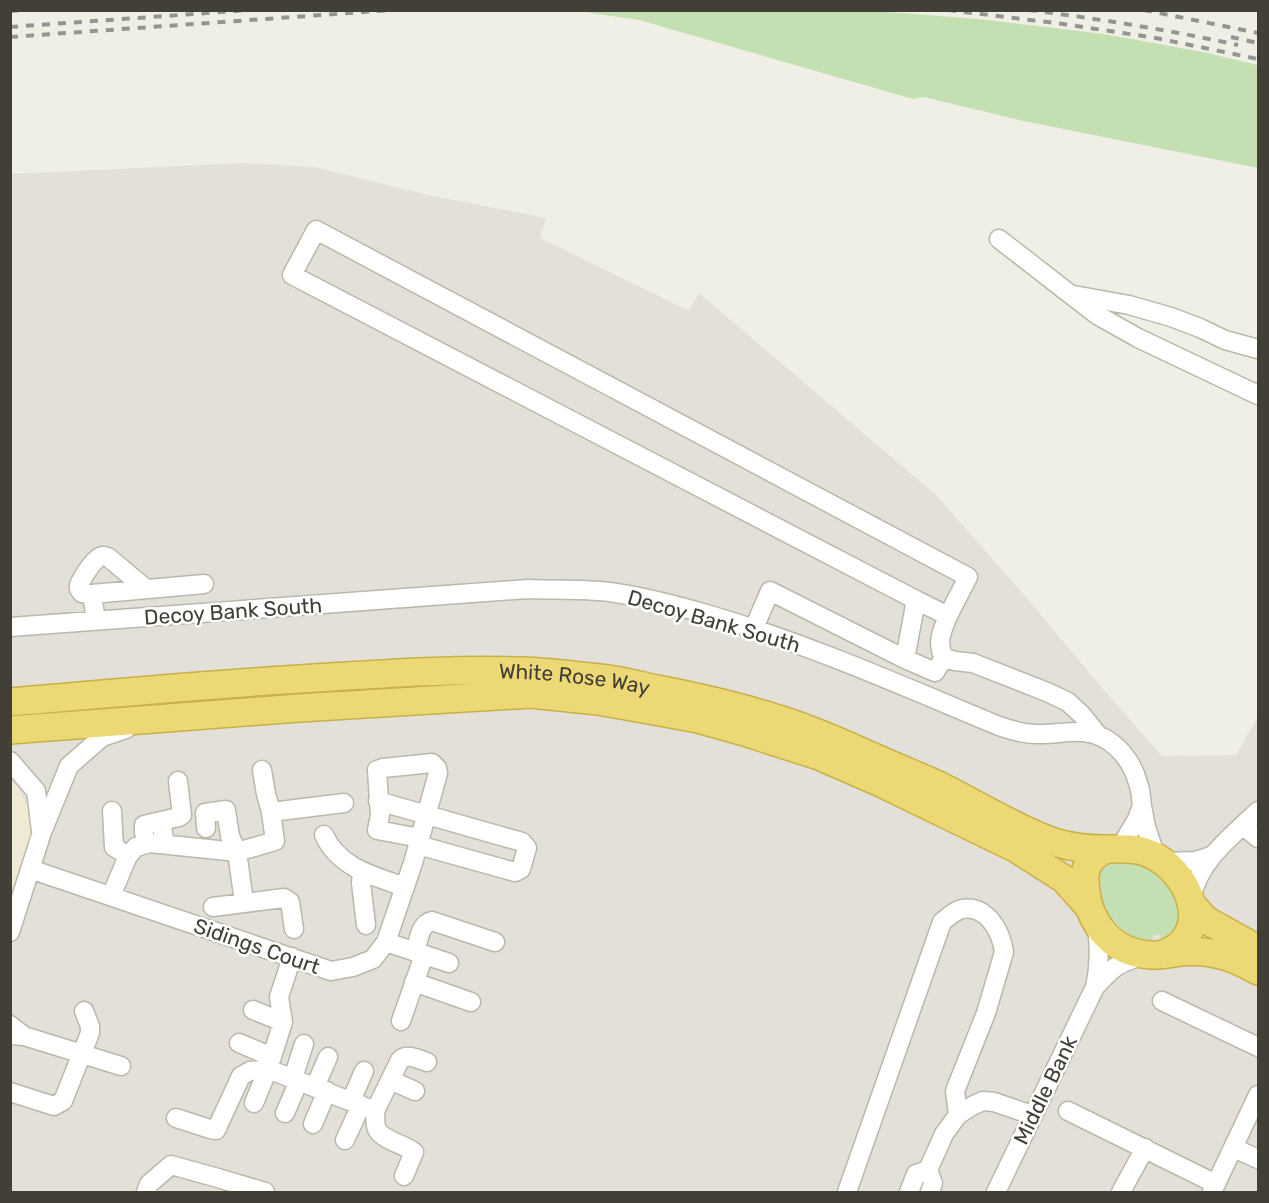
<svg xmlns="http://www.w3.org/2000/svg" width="1269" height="1203" viewBox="0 0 1269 1203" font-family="Rubik,sans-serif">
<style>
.commercial{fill:#f0e9d3}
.industrial{fill:#e3e0da}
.green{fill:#c4e0b3}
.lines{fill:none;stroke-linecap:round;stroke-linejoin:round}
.minor-casing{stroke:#bab8a9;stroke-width:21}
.highway-casing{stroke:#c9b046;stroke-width:30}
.minor{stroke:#fff;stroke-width:18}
.highway{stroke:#ecd975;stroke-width:27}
.rail{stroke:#949494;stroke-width:4;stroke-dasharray:8 8;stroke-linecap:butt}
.labels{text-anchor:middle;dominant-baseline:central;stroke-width:5;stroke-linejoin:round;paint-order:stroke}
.street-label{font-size:21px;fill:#423f36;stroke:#fff}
</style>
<rect width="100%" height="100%" fill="#f0efe5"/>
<path class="commercial" d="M 11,776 L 27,804 L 33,843 L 11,908 Z"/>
<path class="industrial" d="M 243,163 L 314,167 L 428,195 L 546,218 L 540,238 L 689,311 L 699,293 L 937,496 L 1025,596 L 1103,689 L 1162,756 L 1236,755 L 1258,716 L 1258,1192 L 11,1192 L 11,908 L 33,842 L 27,804 L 11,776 L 11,174 Z"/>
<path class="green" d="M 578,11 L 862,10 L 979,19 L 1104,34 L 1203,52 L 1258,65 L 1258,168 L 1019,120 L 924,97 L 913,99 L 639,20 Z
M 1116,855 L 1161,871 L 1178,900 L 1180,923 L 1162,941 L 1159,934 L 1153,935 L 1152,944 L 1135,939 L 1122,932 L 1122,929 L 1113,920 L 1111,921 C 1101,908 1091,877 1105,864 C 1108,861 1113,858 1116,855 Z"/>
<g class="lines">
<g class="minor-casing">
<path id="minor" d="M 999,239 L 1097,315 L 1138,338 L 1258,395
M 1074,295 L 1129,305 L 1171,317 L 1200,328 L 1225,340 L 1258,349
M 92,594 L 82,593 L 79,589 L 79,585 C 82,578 95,556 103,556 C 105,556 107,557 108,557 L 146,589
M 948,616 C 942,631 936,642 944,658 L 955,661 L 973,663 L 1047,692 L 1068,702 L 1082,715 L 1098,735
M 96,621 L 92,594 L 204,584
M 10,627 L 528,589 C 555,590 583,589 610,592 C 645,597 679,606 713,616 C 811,645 905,687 999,726 C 1011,730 1023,734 1036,734 C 1051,735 1067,731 1083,732 C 1110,734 1131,757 1138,783 C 1141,790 1141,799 1142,806
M 754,628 L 770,591 L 905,659 L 935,672 L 944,658
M 905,659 L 916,600 L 292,275 L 316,230 L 968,577 L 948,616 L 916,600
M 10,761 L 36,791 L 41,831
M 262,770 L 266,794 L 271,812
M 378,801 L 522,842 L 527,848 L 521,869 L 515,872 L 418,845
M 112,811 L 114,847 L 128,856
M 1243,826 L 1258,838
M 206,828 L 205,813 L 226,810 L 230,836 L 237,852 L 244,902
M 144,833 L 144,825 L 161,821
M 324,835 C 339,868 374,876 405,887
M 165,844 L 161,821 L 179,817 L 182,815 L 178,781
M 1120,848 L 1137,819 L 1142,806 L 1146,827 L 1156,857
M 1162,862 L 1195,861 L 1211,856
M 30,869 L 331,971 L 353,967 L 373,959 L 386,942 L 413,863 L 420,838 L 438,773 L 437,768 L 432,763 L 383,768 L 377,770 L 380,815 L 377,830 L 420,838
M 362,871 L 361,883 L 366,925
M 111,896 L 128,856 L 136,847 L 150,843 L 237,852 L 275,841 L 271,812 L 344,803
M 1191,899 C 1199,860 1231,837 1258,811
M 213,907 L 284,898 L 290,902 L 294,929
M 10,932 L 42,832 L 69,766 L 102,737 L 126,729
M 386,942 L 449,963
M 415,952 C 419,941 419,924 432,921 L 495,942
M 292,957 L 279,997 L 283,1022 L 268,1069 L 375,1111 C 376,1117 374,1126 378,1131 C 384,1140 405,1145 414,1152 L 404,1176
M 414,982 L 471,1002
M 1095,987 C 1114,966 1118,963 1145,955
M 1162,1001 L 1258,1047
M 253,1010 L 283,1022
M 401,1021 L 424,955
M 10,1025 L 24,1036 L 10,1035
M 24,1036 L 121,1066
M 239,1043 L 272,1057
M 293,1078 L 304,1044
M 390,1080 L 415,1091
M 315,1087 L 328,1057
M 10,1092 L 54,1106 L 63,1101 L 90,1033 L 90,1026 L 84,1011
M 351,1101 L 364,1071
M 254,1103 L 268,1069
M 375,1111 L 400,1060 C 407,1053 418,1059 427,1062
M 1068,1111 L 1216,1184
M 285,1113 L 299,1081
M 176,1118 L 210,1129 L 216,1130 L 241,1076 L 250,1071 L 268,1069
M 313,1124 L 327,1091
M 345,1140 L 361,1105
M 1234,1148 L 1258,1159
M 146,1192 L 149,1184 L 171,1165 L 218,1178 L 265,1192
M 847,1192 L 942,922 C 948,917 954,911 962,909 C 987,905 1001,931 1004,952 L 986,1013 L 955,1091 L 958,1115
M 909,1192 L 916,1174 L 928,1170
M 930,1192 L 933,1183 L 928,1170 L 944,1134 L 958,1115 L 972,1106 L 983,1101 L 994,1102 L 1032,1115
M 996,1192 L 1095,987 C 1100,965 1099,946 1097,925
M 1121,1192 L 1145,1148
M 1212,1192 L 1258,1095"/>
</g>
<g class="highway-casing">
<g id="highway">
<path id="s1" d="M 10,702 C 117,693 224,683 331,677 C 394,673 458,669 521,671 C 547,672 574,675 599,678 C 619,680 638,685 657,689 C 698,697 739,706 778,719 C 812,729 844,744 876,758 C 896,767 916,775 936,784 C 971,801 1005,822 1041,837 C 1061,846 1084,849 1105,849 C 1124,849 1139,847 1156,857 C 1193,878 1212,936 1163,954"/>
<path d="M 10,730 L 299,708 L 531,694 L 598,701 L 649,710 L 698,719 L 741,731 L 819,756 L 883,784 L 1017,849 L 1064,879 L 1088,906"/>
<path d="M 1107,849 C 1093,855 1084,864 1085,880 C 1086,919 1109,953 1151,955 C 1158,956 1166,954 1174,953 C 1186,951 1199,951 1211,953 C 1227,955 1244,963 1258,971"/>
<path d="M 1193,906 L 1206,920 L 1258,949"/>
</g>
</g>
<use href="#minor" class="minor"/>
<use href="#highway" class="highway"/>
<path class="rail" d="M 948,10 L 1063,24 L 1156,38 L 1258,59
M 1029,10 C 1100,19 1169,30 1238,45
M 1144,10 L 1258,33
M 10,11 L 23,10
M 10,27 L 250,10
M 10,37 L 392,10
M 1231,37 L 1258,43"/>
</g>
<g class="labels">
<g class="street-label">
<text transform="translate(233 611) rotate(-4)">Decoy Bank South</text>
<text transform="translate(714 621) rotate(16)">Decoy Bank South</text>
<text stroke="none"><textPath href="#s1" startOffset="566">White Rose Way</textPath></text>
<text transform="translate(257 946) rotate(19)">Sidings Court</text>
<text transform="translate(1045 1090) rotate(-64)">Middle Bank</text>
</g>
</g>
<rect width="1269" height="1203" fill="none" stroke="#423f36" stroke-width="24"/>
</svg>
